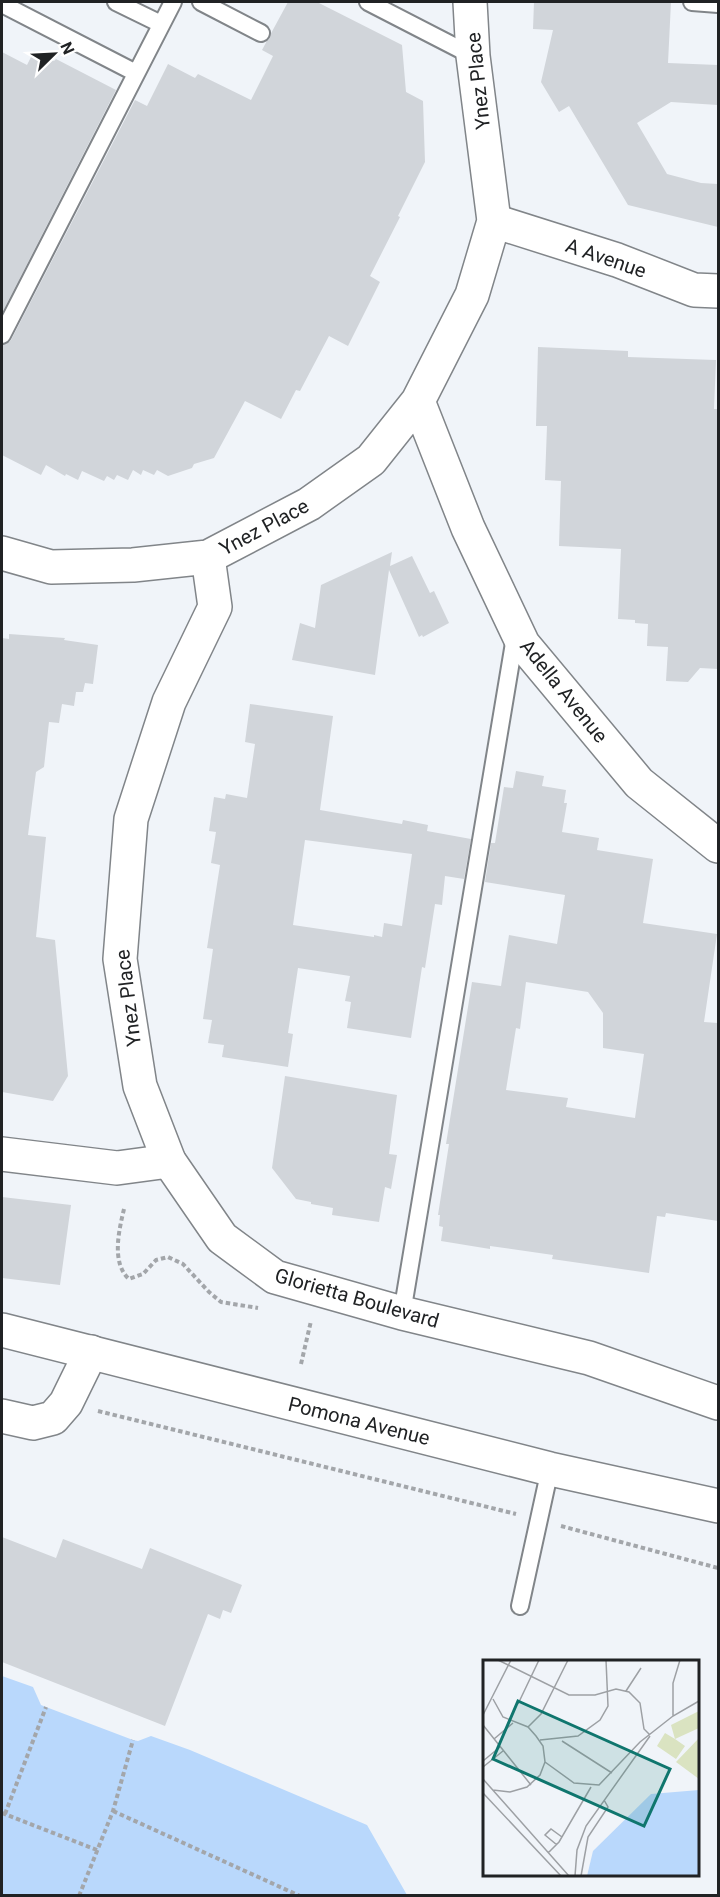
<svg xmlns="http://www.w3.org/2000/svg" width="720" height="1897" viewBox="0 0 720 1897" font-family="Roboto,sans-serif">
<style>
.water{fill:#b9d8fc}
.building{fill:#d1d5da;fill-rule:evenodd}
.lines{fill:none;stroke-linecap:round;stroke-linejoin:round}
.lane-casing{stroke:#818589;stroke-width:20}
.street-casing{stroke:#818589;stroke-width:36}
.secondary-casing{stroke:#818589;stroke-width:36}
.path{stroke:#a3a6aa;stroke-width:4;stroke-dasharray:4.5 3;stroke-linecap:butt}
.lane{stroke:#fff;stroke-width:16}
.street{stroke:#fff;stroke-width:33}
.secondary{stroke:#fff;stroke-width:33}
.labels{text-anchor:middle;dominant-baseline:central;stroke-width:6;stroke-linejoin:round;paint-order:stroke}
.street-label{font-size:20px;fill:#202224;stroke:#fff}
.inset-road{fill:none;stroke:#9da0a4;stroke-width:1.5}
.view{fill:#0f766e;fill-opacity:0.15;stroke:#0f766e;stroke-width:3}
.inset-edge{fill:none;stroke:#202224;stroke-width:3}
</style>
<rect width="100%" height="100%" fill="#f0f4f9"/>
<path class="water" d="M 2,1676 L 33,1687 L 41,1705 L 46,1707 L 133,1740 L 138,1741 L 151,1736 L 190,1750 L 367,1825 L 407,1895 L 2,1895 Z"/>
<path class="building" d="M 288,2 L 317,2 L 402,45 L 406,92 L 423,101 L 425,162 L 398,216 L 400,217 L 370,276 L 380,282 L 348,346 L 329,336 L 300,391 L 296,390 L 281,419 L 245,401 L 214,458 L 194,464 L 192,468 L 168,476 L 157,470 L 154,475 L 143,470 L 141,475 L 133,470 L 128,480 L 117,475 L 114,480 L 107,476 L 104,481 L 82,471 L 78,480 L 66,474 L 65,476 L 46,465 L 41,475 L 2,455 L 2,345 L 7,344 L 11,340 L 135,100 L 147,106 L 168,64 L 195,78 L 198,74 L 251,100 L 273,56 L 262,50 Z
M 534,2 L 671,2 L 668,63 L 718,65 L 718,105 L 671,102 L 637,123 L 667,174 L 701,183 L 718,184 L 718,227 L 628,205 L 569,106 L 559,112 L 541,82 L 553,30 L 533,29 Z
M 34,51 L 54,61 L 56,59 L 116,90 L 2,313 L 2,52 L 27,65 Z
M 538,347 L 628,351 L 628,357 L 716,360 L 714,409 L 718,409 L 718,669 L 700,668 L 688,682 L 666,681 L 668,647 L 647,646 L 648,624 L 635,623 L 635,620 L 618,619 L 621,549 L 559,546 L 561,481 L 545,480 L 547,426 L 536,426 Z
M 392,552 L 390,566 L 412,556 L 430,593 L 434,591 L 449,623 L 423,637 L 422,635 L 419,637 L 389,570 L 375,675 L 292,660 L 300,623 L 315,628 L 321,585 Z
M 9,634 L 65,638 L 64,640 L 98,645 L 93,684 L 85,683 L 83,692 L 76,692 L 74,706 L 62,704 L 59,723 L 49,722 L 44,767 L 36,772 L 28,835 L 46,837 L 36,937 L 55,940 L 68,1076 L 53,1101 L 2,1092 L 2,638 L 9,639 Z
M 250,704 L 333,716 L 320,810 L 402,824 L 403,820 L 428,825 L 427,831 L 471,839 L 464,879 L 445,876 L 442,905 L 435,904 L 425,968 L 422,967 L 411,1038 L 347,1028 L 351,1002 L 345,1001 L 350,976 L 298,968 L 288,1033 L 293,1034 L 288,1067 L 222,1057 L 224,1045 L 208,1043 L 212,1020 L 203,1019 L 213,949 L 207,948 L 220,865 L 211,863 L 216,832 L 209,831 L 214,797 L 225,799 L 226,794 L 247,798 L 255,744 L 245,742 ZM 305,840 L 412,854 L 402,926 L 384,923 L 382,937 L 374,935 L 374,937 L 293,925 Z
M 516,771 L 544,776 L 542,786 L 566,790 L 564,803 L 567,803 L 562,832 L 599,838 L 597,850 L 653,859 L 643,923 L 717,934 L 704,1022 L 718,1023 L 718,1221 L 666,1213 L 665,1217 L 657,1216 L 649,1273 L 552,1259 L 553,1255 L 490,1246 L 490,1249 L 441,1241 L 443,1227 L 439,1226 L 440,1215 L 438,1215 L 449,1144 L 446,1144 L 472,982 L 501,986 L 509,935 L 557,944 L 565,895 L 485,882 L 491,843 L 495,843 L 504,787 L 513,788 ZM 526,982 L 588,992 L 603,1013 L 603,1048 L 644,1054 L 635,1118 L 566,1107 L 568,1098 L 506,1090 L 516,1028 L 520,1029 Z
M 285,1076 L 397,1095 L 389,1154 L 397,1155 L 391,1189 L 385,1187 L 379,1222 L 332,1215 L 333,1208 L 311,1204 L 311,1202 L 296,1199 L 272,1168 Z
M 2,1197 L 71,1205 L 60,1285 L 2,1278 Z
M 2,1537 L 56,1558 L 63,1539 L 142,1569 L 150,1548 L 242,1585 L 231,1613 L 223,1610 L 220,1619 L 208,1614 L 165,1726 L 2,1662 Z"/>
<g class="lines">
<g class="lane-casing">
<path id="lane" d="M 116,2 L 161,24
M 201,2 L 261,33
M 368,2 L 473,56
M 692,2 L 718,4
M 2,4 L 136,73
M 2,335 L 173,2
M 402,1313 L 515,637
M 520,1606 L 550,1469"/>
</g>
<g class="street-casing">
<path id="street" d="M 494,221 L 617,260 L 694,290 L 718,291
M 2,1154 L 117,1168 L 169,1161
M 2,1416 L 33,1423 L 53,1418 L 66,1403 L 91,1352"/>
</g>
<g class="secondary-casing">
<path id="secondary" d="M 418,401 L 468,528 L 523,644 L 639,783 L 718,846
M 2,553 L 51,567 L 133,565 L 208,557 L 309,504 L 371,460 L 418,401 L 472,295 L 494,221 L 473,56 L 470,2
M 208,557 L 215,607 L 169,702 L 131,819 L 120,959 L 140,1086 L 169,1161 L 222,1238 L 275,1277 L 402,1313 L 589,1358 L 718,1403
M 2,1330 L 550,1469 L 718,1506"/>
</g>
<path class="path" d="M 124,1209 C 119,1230 111,1263 129,1279 L 143,1274 L 156,1260 L 168,1257 L 183,1264 L 209,1292 L 221,1302 L 258,1308
M 301,1364 L 311,1321
M 98,1411 L 516,1514
M 561,1526 L 718,1568
M 113,1811 L 300,1896
M 2,1813 L 97,1850
M 5,1814 L 46,1707
M 79,1896 L 113,1811 L 133,1740"/>
<use href="#lane" class="lane"/>
<use href="#street" class="street"/>
<use href="#secondary" class="secondary"/>
</g>
<g class="labels">
<g class="street-label">
<text transform="translate(478 81) rotate(-96)">Ynez Place</text>
<text transform="translate(606 258) rotate(19)">A Avenue</text>
<text transform="translate(264 527) rotate(-28)">Ynez Place</text>
<text transform="translate(564 691) rotate(51)">Adella Avenue</text>
<text transform="translate(128 998) rotate(-97)">Ynez Place</text>
<text transform="translate(357 1298) rotate(16)">Glorietta Boulevard</text>
<text transform="translate(359 1421) rotate(14)">Pomona Avenue</text>
</g>
</g>
<g transform="translate(483 1660)">
<rect width="216" height="216" fill="#f0f4f9"/>
<path d="M 216,51 L 216,68 L 192,79 L 202,86 L 193,99 L 174,86 L 182,73 L 192,79 L 188,65 ZM 216,78 L 216,119 L 193,102 Z" fill="#dae3c1"/>
<path d="M 216,130 L 216,216 L 104,216 L 110,191 L 168,134 Z" fill="#b9d8fc"/>
<path class="inset-road" d="M 15,0 L 86,35 L 112,35 L 133,29 L 146,32 L 157,43 L 161,69 L 167,75M 143,31 L 158,8M 10,39 L 20,57 L 45,67 L 53,76 L 60,86 L 62,102 L 57,115 L 44,127 L 27,132 L 10,130M 35,44 L 56,0M 0,55 L 28,0M 190,56 L 190,23 L 197,0M 0,65 L 48,125M 45,67 L 58,54 L 85,0M 11,79 L 30,63M 57,80 L 95,76 L 117,60 L 125,46 L 123,0M 79,81 L 129,113M 0,101 L 17,87M 62,102 L 91,123 L 116,125 L 157,82 L 190,56 L 216,41M 0,107 L 20,91M 0,119 L 86,216M 0,133 L 78,216M 74,185 L 62,175 L 68,169 L 79,177M 65,193 L 76,182 L 108,127M 92,216 L 94,190 L 103,166 L 167,76M 98,216 L 105,177 L 125,147 L 121,140"/>
<path class="view" d="M 35,41 L 187,109 L 161,166 L 10,99 Z"/>
<rect width="216" height="216" class="inset-edge"/>
</g>
<rect width="720" height="1897" fill="none" stroke="#202224" stroke-width="6"/>
<g transform="translate(54 54) rotate(66)" stroke="#ffffff" stroke-width="4.5" paint-order="stroke">
<path d="M0-4.5L10 22L0 15L-10 22Z" fill="#202224"/>
<text y="-9" font-size="16" font-weight="bold" text-anchor="middle" fill="#202224">N</text>
</g>
</svg>
